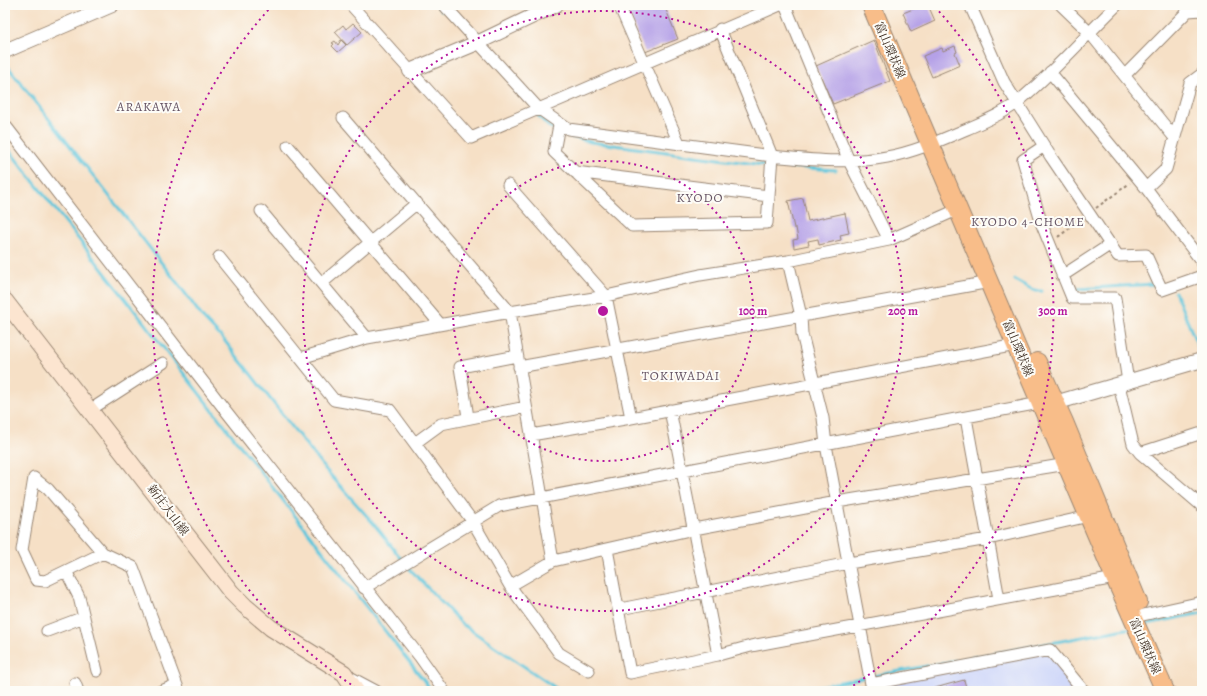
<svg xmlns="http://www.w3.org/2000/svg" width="1207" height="696" viewBox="0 0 1207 696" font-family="Alegreya,'Noto Serif JP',serif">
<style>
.built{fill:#d1d9f9}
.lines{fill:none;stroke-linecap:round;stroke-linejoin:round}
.stream{stroke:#5fc6dc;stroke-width:3}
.building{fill:#b5a1e7}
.minor-casing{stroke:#988572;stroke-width:13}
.tertiary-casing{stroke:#988572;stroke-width:16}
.secondary-casing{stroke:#988572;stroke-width:18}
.primary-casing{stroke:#988572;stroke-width:20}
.path{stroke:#988572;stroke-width:2;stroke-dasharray:3 3;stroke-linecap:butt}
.minor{stroke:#fff;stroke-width:11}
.tertiary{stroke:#fff;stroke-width:14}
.secondary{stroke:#fce5d0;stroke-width:16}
.primary{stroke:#f8bd89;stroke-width:18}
.ring{fill:none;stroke:#b5179e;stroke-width:2;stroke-dasharray:2 4}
.labels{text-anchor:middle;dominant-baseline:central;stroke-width:4;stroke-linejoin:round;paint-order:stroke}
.street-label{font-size:12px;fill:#3b2a1e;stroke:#fdfcf7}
.neighbourhood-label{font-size:13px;letter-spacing:1px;fill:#665464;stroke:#fdfcf7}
.centre{fill:#b5179e;stroke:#fdfcf7;stroke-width:2}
.ring-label{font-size:12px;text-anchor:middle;font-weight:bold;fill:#b5179e;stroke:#fdfcf7;stroke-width:4;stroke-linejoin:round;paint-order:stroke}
</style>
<rect width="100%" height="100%" fill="#fdfcf7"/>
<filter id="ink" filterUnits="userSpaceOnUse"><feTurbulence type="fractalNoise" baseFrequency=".025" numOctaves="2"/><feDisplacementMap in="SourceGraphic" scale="8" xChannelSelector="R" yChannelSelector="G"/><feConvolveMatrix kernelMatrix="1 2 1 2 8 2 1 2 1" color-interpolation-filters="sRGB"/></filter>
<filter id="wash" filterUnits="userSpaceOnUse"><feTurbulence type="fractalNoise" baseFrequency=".012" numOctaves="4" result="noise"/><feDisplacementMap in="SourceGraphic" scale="16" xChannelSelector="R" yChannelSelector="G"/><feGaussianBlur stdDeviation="0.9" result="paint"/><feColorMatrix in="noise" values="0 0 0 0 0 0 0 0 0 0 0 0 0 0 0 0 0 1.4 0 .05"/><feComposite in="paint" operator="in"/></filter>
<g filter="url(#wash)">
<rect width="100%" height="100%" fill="#f6e0c6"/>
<path class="built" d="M 1050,650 L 1083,691 L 833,691 Z"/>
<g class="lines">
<path class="stream" d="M 437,5 L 442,11
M 5,63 L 182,289 L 203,318 L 224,340 L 326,470 L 374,524 L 403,561
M 535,112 L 548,126 L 555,129
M 560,132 L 572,137 L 591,142 L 763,165 L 836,170
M 5,145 L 432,691
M 1015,280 L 1035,291 L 1042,291
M 1078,289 L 1154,284
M 1175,292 L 1202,356
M 407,566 L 462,624 L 560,691
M 1142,625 L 1202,613
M 873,676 L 1131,628
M 794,691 L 867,677"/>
</g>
<g id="blocks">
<path class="building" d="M 625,5 L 664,5 L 678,39 L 645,52 Z
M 923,5 L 928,5 L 935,21 L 911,32 L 903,13 Z
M 353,23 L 362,32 L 347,45 L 335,32 L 343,25 L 346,29 Z
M 341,40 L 346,45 L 338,52 L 332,46 L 334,44 L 332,43 L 335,41 L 338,45 Z
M 874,40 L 890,81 L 833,104 L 816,66 Z
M 955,46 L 957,52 L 955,53 L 960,65 L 932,77 L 923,56 L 942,48 L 943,51 Z
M 803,198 L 808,221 L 845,213 L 849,233 L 840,235 L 841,240 L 819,245 L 818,239 L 808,241 L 809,245 L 794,248 L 793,240 L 798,239 L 796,228 L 794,228 L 788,201 Z
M 964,680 L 967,691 L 924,691 Z"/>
</g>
</g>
<g filter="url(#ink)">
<use href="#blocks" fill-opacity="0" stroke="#988572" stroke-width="1"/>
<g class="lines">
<g class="minor-casing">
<path id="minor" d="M 351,5 L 471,138 L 780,5
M 444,5 L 538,108 L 568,129 L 772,156 C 810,160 850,164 887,157 C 915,152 941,140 967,129 C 985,121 1005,113 1020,100 C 1055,71 1085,36 1117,5
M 619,5 L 679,143
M 785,5 L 849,161 L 889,240
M 970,5 L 1004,82 L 1051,157 L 1118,256 L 1146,255 L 1162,290 L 1202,276
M 1061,5 L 1089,32 L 1174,137
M 1050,72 L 1146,188 L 1202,262
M 1125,75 L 1188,11 L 1202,10
M 343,118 L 510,312 L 553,561
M 5,125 L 222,406 L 420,657 L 444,691
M 559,125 L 554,152 L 632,226 L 767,223 L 772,156 L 720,29
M 288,146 L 440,324
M 1044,146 L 1023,160 L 1042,225 L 1072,298 L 1115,298 L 1128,382
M 575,172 L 769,196
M 508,185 L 606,296 L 631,418
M 1146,188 L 1166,169 L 1190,83 L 1202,74
M 261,211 L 367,338
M 219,257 L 334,400 L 390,410 L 473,522 L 510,586 L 559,653 L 589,671
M 788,261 L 801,316 L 802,334 L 823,418 L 826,445 L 871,684 L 1050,650 L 1084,691
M 1062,276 L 1111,244
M 322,283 L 417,203
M 301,358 L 367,338 L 510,312 L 606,296 L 700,275 L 788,261 L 889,240 L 959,209
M 519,367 L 990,282
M 1119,385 L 1133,444 L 1140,453 L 1202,506
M 90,410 L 163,363
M 670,410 L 718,655
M 468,417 L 460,367 L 517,356
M 966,418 L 999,599
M 531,435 L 631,418 L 1016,345
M 415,443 L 441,424 L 526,407
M 1140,453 L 1202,433
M 607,549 L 630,673 L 718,655 L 751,646 L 1115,578
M 103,553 L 45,581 L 36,580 L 22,550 L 34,478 L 48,489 L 103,553 L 133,567 L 179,691
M 66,571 L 79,597 L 97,671
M 510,586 L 553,561 L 694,529 L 837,502 L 1067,464
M 364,588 L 499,506 L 1045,402
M 620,609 L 849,563 L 988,539 L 1089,516
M 1143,615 L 1202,602
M 47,631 L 84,617
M 346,675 L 376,691
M 75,683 L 78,691
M 161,691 L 176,685"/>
</g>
<g class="tertiary-casing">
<path id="tertiary" d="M 5,51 L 112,5
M 410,71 L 477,43 L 556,5
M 1055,403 L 1202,360"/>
</g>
<g class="secondary-casing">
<path id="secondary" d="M 5,301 L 231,592 L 245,606 L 271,628 L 344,673 L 356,691"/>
</g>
<g class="primary-casing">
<path id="primary" d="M 871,5 L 1115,578 L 1165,691
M 1037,362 L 1064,422 L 1138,602"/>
</g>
<path class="path" d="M 1096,208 L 1130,183
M 1058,237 L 1082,219"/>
<use href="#minor" class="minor"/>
<use href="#tertiary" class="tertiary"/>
<use href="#secondary" class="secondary"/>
<use href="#primary" class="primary"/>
</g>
</g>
<g class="ring">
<circle cx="603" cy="311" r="150"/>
<circle cx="603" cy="311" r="300"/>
<path d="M361 691A450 450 0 0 1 271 7M935 7A450 450 0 0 1 845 691"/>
</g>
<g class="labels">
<g class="street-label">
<text transform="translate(890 50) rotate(67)">富山環状線</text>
<text transform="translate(1018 348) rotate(67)">富山環状線</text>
<text transform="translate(168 510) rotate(53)">新庄大山線</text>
<text transform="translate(1145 646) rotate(66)">富山環状線</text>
</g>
<g class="neighbourhood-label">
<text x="149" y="106">ARAKAWA</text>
<text x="700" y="197">KYODO</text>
<text x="1028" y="221">KYODO 4-CHOME</text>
<text x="681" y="375">TOKIWADAI</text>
</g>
</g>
<circle cx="603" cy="311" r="6" class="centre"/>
<g class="ring-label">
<text x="753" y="315">100 m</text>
<text x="903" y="315">200 m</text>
<text x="1053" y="315">300 m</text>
</g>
<rect width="1207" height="696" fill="none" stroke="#fdfcf7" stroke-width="20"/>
</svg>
